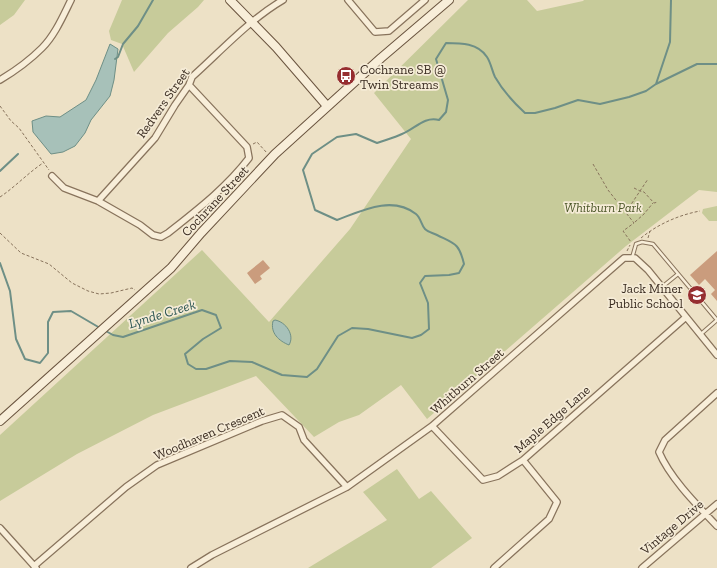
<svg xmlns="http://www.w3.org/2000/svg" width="717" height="568" viewBox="0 0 717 568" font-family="'Zilla Slab',serif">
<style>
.green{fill:#c7cb9a}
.water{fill:#a7c1b9;stroke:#6e8f86}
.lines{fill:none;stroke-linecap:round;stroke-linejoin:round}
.stream{stroke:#6e8f86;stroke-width:2}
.building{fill:#ca9c7d}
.lane-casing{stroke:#88735c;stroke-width:4.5}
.street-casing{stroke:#88735c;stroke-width:8}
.secondary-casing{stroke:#6a543f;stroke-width:10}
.path{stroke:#88735c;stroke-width:1;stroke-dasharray:3 2;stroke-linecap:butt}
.lane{stroke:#f8eed9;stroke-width:2.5}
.street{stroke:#f8eed9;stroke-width:5.5}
.secondary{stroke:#f8eed9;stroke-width:8}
.labels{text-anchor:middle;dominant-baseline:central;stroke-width:3.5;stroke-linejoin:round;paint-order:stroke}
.poi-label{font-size:13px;fill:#392b20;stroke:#f5ebd6;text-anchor:start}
.street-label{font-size:13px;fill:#392b20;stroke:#f5ebd6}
.park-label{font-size:13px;font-style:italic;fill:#4a5527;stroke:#f5ebd6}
.water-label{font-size:14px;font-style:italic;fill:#2f5855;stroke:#f5ebd6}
</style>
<rect width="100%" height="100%" fill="#ede1c6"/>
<path class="green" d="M 0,0 L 25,0 L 14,15 L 0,25 Z
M 122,0 L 204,0 L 198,7 L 168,33 L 134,72 L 122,44 L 111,40 L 109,31 Z
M 468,0 L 527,0 L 537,11 L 583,1 L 584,0 L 717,0 L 717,192 L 699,190 L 626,246 L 427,419 L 401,385 L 359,415 L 339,422 L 314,437 L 256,376 L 153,415 L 77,454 L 0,501 L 0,435 L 202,250 L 269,322 L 350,229 L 411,139 L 374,93 Z
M 717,206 L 717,221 L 709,221 L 702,213 L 703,209 Z
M 397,469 L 419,499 L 431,491 L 472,538 L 431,568 L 308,568 L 387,520 L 363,492 Z"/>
<path class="water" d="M 110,44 L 118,49 L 114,80 L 110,96 L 91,120 L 85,133 L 75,146 L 63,152 L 51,154 L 33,132 L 32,121 L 46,116 L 60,117 L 86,100 L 96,80 Z
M 275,320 C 286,322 295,335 289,345 C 279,341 270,333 273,321 Z"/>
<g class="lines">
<path class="stream" d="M 115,59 L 118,57 L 123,44 L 138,26 L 153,0
M 656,84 L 670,42 L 671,0
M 0,171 L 18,154
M 0,263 L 10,291 L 16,339 L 25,359 L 40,363 L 48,353 L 48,322 L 53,312 L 71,311 L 100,328
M 104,330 L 113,335 L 123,337 L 202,310 L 216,315 L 221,328 L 203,339 L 185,354 L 188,364 L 196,369 L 206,369 L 230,361 L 252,362 L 282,375 L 307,377 L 317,369 L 338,336 L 352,328 L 368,329 L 412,338 L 421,335 L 429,329 L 428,303 L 420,283 L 425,276 L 449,275 L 459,273 L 464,264 C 459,243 455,244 437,235 C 433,233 428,232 425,229 C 421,225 421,218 416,214 C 392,195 361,211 337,220 L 315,210 L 303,170 L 312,154 L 337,137 L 356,134 L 377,143 C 385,140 394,138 402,134 C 415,129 424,116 439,120 L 446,112 L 448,100 L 436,59 L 446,43 C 461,43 478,43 487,57 C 491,63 492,71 495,77 C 503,91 513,102 525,113 L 535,113 L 555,108 L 578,100 L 600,104 L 629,97 L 646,91 L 656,84 L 697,64 L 717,64"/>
</g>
<path class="building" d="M 717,251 L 717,301 L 711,294 L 715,290 L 705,279 L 699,285 L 690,275 Z
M 263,260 L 270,268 L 260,276 L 262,279 L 255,284 L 247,273 Z"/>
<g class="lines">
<g class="lane-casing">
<path id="lane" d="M 632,258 L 636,244 L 642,242 L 653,244 L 717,320 L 701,334
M 662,287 L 678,274"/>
</g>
<g class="street-casing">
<path id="street" d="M 348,0 L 375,32 L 389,31 L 425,0
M 0,80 C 15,71 30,60 42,48 C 55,35 63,16 71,0
M 52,176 L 64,188 L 98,201 L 140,225 L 153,235 L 161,237 L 168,233 C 197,210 226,188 249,158 L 247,147 L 189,85
M 98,201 L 155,138 L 175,105 L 189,85 L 192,77 C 221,51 249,20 283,0
M 717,393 L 665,440 L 659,452 C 670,478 697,505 717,526
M 432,426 L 483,480 L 498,476 L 523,460 L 686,317
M 0,528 L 36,568
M 34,566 L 126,487 L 157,465 L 262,421 L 282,415 L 299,427 L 304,440 L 347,487
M 191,568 L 212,555 L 347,487 L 432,426 L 624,258 L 635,258 L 648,270 L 717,355
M 494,568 L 549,519 L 557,502 L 523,460
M 642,568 L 717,504"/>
</g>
<g class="secondary-casing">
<path id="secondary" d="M 230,0 L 276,47 L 327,106
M 0,421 L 171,268 L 201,233 L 275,154 L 381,58 L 449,0"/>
</g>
<path class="path" d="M 0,106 L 11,121 L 19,128 L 49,170
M 253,144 L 257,142 L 267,153
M 593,164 L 608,190 L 634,223 L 623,231 L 631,242
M 634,188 L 640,191 L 644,192 L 654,203 L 658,202
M 0,197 C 15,187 28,173 43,163
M 626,212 L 648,179
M 635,222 L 644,214 L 653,203
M 0,233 L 21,253 L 49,264 L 72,283 L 88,291 L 99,294 L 111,293 L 132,288 L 135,290
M 641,238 C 658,224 679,215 700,211
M 648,238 L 650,231
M 627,251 L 630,245"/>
<use href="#lane" class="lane"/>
<use href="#street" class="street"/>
<use href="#secondary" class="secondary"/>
</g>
<defs>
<g id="bus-disc" transform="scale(1)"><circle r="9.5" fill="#962e30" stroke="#f5ebd6"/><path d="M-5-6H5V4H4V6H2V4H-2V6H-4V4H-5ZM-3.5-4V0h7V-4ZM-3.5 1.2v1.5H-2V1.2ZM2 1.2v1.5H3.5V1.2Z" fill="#fff"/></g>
<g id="school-disc" transform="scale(1)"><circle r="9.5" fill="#962e30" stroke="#f5ebd6"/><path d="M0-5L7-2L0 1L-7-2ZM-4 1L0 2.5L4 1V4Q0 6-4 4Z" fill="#fff"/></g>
</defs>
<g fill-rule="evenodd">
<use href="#bus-disc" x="346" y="76"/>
<use href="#school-disc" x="697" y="295"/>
</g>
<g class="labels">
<g class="poi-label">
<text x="360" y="69">Cochrane SB @<tspan x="360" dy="15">Twin Streams</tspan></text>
<text x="683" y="288" text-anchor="end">Jack Miner<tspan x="683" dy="15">Public School</tspan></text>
</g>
<g class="street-label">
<text transform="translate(163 103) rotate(-55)">Redvers Street</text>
<text transform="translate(215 201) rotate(-47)">Cochrane Street</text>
<text transform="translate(467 381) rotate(-41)">Whitburn Street</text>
<text transform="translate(552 419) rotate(-41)">Maple Edge Lane</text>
<text transform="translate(209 433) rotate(-23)">Woodhaven Crescent</text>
<text transform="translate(672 527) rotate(-40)">Vintage Drive</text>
</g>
<g class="park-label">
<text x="603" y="207">Whitburn Park</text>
</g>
<g class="water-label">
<text transform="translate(162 314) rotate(-17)">Lynde Creek</text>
</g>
</g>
</svg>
